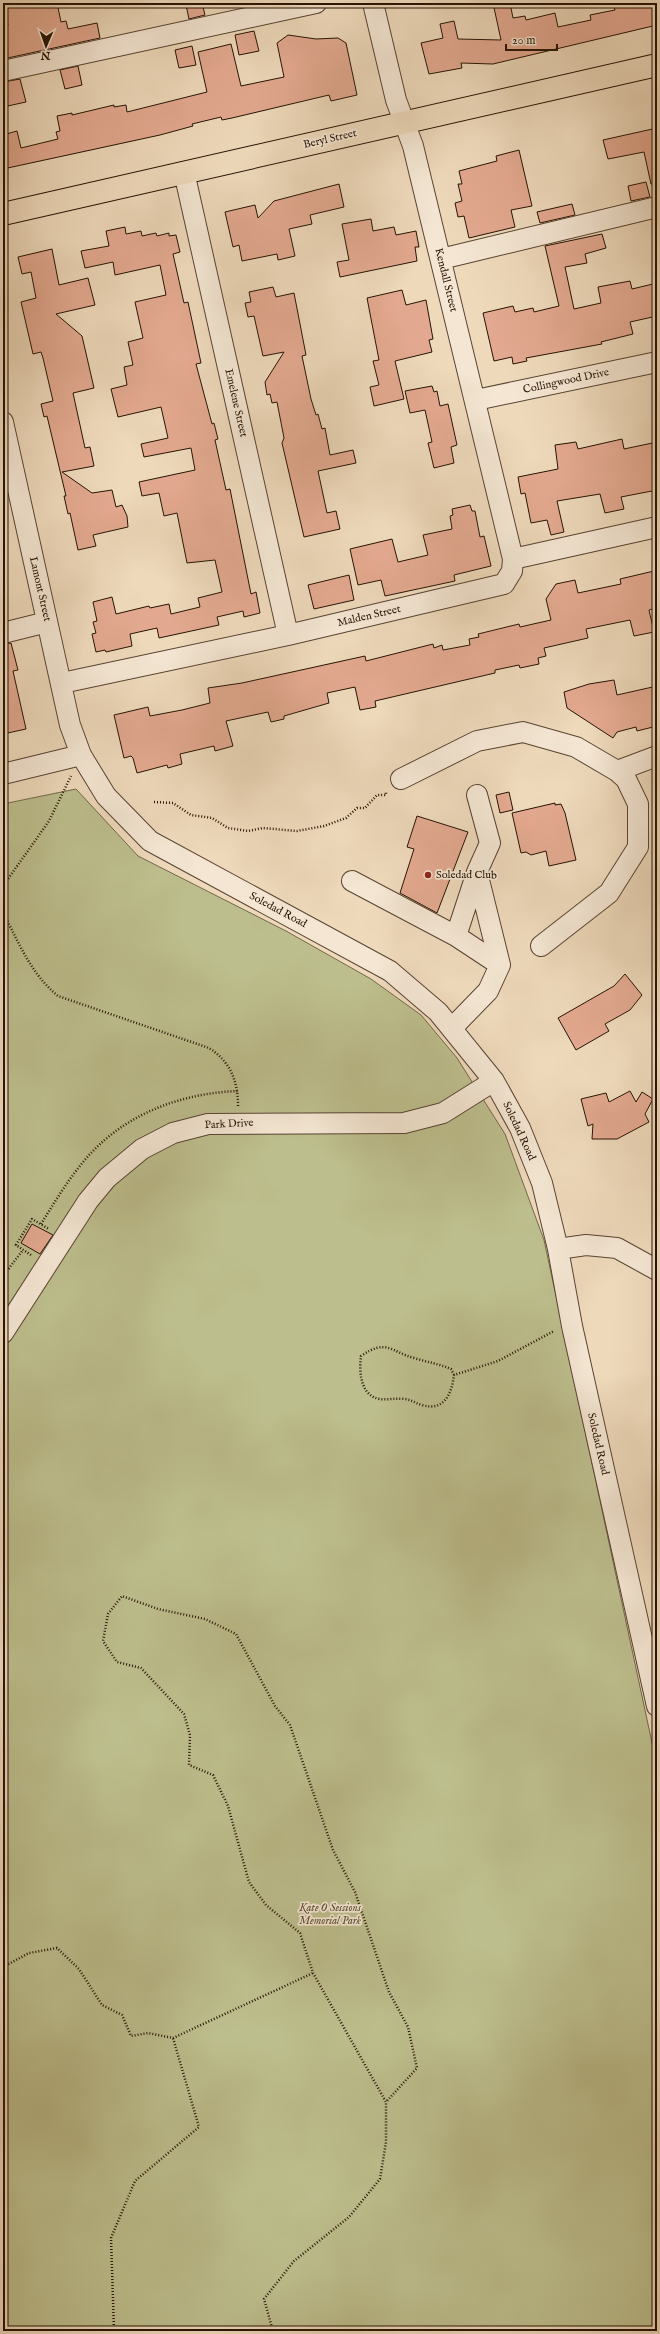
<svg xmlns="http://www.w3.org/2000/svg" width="660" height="2334" viewBox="0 0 660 2334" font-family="'IM FELL English',serif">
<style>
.green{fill:#bdbe8d;stroke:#726848}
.building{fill:#e3a990;stroke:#261304}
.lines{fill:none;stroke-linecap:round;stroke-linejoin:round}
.minor-casing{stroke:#584432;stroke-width:22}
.major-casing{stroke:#261304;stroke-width:24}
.path{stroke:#261304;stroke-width:2.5;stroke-dasharray:1 2;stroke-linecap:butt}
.minor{stroke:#f4e6d3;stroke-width:20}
.major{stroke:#eed9bb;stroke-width:22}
.poi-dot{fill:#8f2418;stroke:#f4e6d3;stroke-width:1.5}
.labels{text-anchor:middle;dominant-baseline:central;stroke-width:3.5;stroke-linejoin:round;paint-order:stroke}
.street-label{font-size:11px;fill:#261304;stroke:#f4e6d3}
.poi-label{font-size:11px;fill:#261304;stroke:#f4e6d3;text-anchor:start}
.park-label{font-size:11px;font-style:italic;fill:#5b4f34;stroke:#f4e6d3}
</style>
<rect width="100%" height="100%" fill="#eed9bb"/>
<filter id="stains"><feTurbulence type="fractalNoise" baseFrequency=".005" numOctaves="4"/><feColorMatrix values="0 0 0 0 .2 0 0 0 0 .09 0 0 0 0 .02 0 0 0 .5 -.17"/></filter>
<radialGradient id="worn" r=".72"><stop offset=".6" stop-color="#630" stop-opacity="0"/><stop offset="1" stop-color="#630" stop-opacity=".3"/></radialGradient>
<path class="green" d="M 76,789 L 138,856 L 286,931 L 371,979 L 421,1015 L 457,1058 L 505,1134 L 544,1240 L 657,1766 L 657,2331 L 3,2331 L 3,804 Z"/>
<path class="building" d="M 3,3 L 57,3 L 61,22 L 66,21 L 68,29 L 97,23 L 100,38 L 3,59 L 3,26 L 8,25 Z
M 194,3 L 202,3 L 205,15 L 189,19 L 186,5 Z
M 493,3 L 510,3 L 513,18 L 525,16 L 526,20 L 555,13 L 558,27 L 591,20 L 590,15 L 615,10 L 613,3 L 657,3 L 657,25 L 493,64 L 461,63 L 462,68 L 429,74 L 421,43 L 443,38 L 440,24 L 454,21 L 458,39 L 501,40 Z
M 254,31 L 259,51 L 239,55 L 235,35 Z
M 288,35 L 316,39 L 338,38 L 346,43 L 357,95 L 331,101 L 329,95 L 232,118 L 222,120 L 221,117 L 192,124 L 193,126 L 160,135 L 3,169 L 3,135 L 17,131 L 21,148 L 58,139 L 56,132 L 60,131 L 57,116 L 72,113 L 72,115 L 114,105 L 114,107 L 126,105 L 127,112 L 207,92 L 198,52 L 231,44 L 241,86 L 284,77 L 277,43 Z
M 192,46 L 196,65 L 179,68 L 175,50 Z
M 78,66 L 82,85 L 65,89 L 60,70 Z
M 20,79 L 26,102 L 3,107 L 3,82 Z
M 657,128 L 657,183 L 651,184 L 644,152 L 608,159 L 603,140 Z
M 519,150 L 532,206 L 511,210 L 515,227 L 469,238 L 464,216 L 458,217 L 455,203 L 462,201 L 458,184 L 462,184 L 459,171 L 497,161 L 496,156 Z
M 646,182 L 650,197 L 631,201 L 628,186 Z
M 339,184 L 344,207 L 310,215 L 312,224 L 289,229 L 295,256 L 278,260 L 277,254 L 242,261 L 239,245 L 233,247 L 225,212 L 255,205 L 258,218 L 274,201 Z
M 572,204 L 575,215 L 540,223 L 537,212 Z
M 371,219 L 373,231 L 394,227 L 396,235 L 416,231 L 419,247 L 415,247 L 417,261 L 340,277 L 337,262 L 349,260 L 342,224 Z
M 125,227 L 126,234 L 141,231 L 142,236 L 156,233 L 157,236 L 169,233 L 169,236 L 176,235 L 180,252 L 173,254 L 184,303 L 188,302 L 201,363 L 196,364 L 212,424 L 214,423 L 218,439 L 215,440 L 226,490 L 230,489 L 251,594 L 256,592 L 260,613 L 244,617 L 243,611 L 217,617 L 219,625 L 159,638 L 157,628 L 130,634 L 132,646 L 106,652 L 105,650 L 96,652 L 92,634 L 96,633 L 93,622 L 97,621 L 93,602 L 112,597 L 116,614 L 149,606 L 150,608 L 169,604 L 171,614 L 200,607 L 198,598 L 222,592 L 215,560 L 187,563 L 177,513 L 164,516 L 159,493 L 142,496 L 139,482 L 195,470 L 191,448 L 144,457 L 141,444 L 168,438 L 161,407 L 118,417 L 111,389 L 127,385 L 124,367 L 133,365 L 128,342 L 143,338 L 135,302 L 166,295 L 160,265 L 115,275 L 113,262 L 85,268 L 81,251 L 109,246 L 106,231 Z
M 602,234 L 606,248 L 585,254 L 587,263 L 565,267 L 574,309 L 601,303 L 598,287 L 630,281 L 632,289 L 657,283 L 657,316 L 630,322 L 633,334 L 601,342 L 602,344 L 526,358 L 527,361 L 513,364 L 512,357 L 494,361 L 483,313 L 513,306 L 515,312 L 533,308 L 534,312 L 559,306 L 545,246 Z
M 52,249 L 59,285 L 88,278 L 95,305 L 56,314 L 82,336 L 94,388 L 73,393 L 85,448 L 90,447 L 94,466 L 62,472 L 92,493 L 112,490 L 116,507 L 122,505 L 127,516 L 128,527 L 93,535 L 96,546 L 78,550 L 70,513 L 68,514 L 64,496 L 66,496 L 47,416 L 44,417 L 41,404 L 53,401 L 43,358 L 41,352 L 33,354 L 21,302 L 36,298 L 31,272 L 22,274 L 18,257 Z
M 273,287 L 276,297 L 294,293 L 306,355 L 302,356 L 311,399 L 316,415 L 318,414 L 322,429 L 325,428 L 330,455 L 353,450 L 356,463 L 318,471 L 327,513 L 336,511 L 340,529 L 304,537 L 282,443 L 284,438 L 277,402 L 272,403 L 270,394 L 267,395 L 265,382 L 284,352 L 263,356 L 254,316 L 248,317 L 245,303 L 251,302 L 249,292 Z
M 402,290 L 406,305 L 426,300 L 433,339 L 429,340 L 432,352 L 395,361 L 404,399 L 374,406 L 370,387 L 379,385 L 373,361 L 379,360 L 367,298 Z
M 432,386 L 434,392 L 437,391 L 440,406 L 448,404 L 457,445 L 451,447 L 454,463 L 434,468 L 428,443 L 432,442 L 425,410 L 410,413 L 405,391 Z
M 622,439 L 624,449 L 657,442 L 657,490 L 621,497 L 624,509 L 605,513 L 600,494 L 557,501 L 564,532 L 551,535 L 547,520 L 531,523 L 525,493 L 521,494 L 518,477 L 558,469 L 555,445 L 576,442 L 578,449 Z
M 470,505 L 472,511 L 475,511 L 480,537 L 484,536 L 491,566 L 454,575 L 455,581 L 385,596 L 381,580 L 358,585 L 350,549 L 392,539 L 398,562 L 428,555 L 423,535 L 452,529 L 450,516 L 453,515 L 452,509 Z
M 654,571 L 657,582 L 657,608 L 649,610 L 654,632 L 634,636 L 630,620 L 586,629 L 588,638 L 544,648 L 546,656 L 538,658 L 539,664 L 520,668 L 519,665 L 495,670 L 495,673 L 375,701 L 376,707 L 360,710 L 355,687 L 327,693 L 329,703 L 284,716 L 284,719 L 271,722 L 268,712 L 226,721 L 233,746 L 215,751 L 214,746 L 180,754 L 182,764 L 168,768 L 167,765 L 137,773 L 133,758 L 131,756 L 124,758 L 114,715 L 148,707 L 150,716 L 182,710 L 210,703 L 208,688 L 242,683 L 365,656 L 366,661 L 433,644 L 434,648 L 442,645 L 443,650 L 470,645 L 469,639 L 479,637 L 478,634 L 519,624 L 520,627 L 551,620 L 546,599 L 556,584 L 575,580 L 578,593 L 621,584 L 620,579 Z
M 349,575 L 354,600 L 314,609 L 308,585 Z
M 11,643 L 18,670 L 13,671 L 26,729 L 3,734 L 3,644 Z
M 614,680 L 617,695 L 657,686 L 657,726 L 637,731 L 636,727 L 617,732 L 613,738 L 567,708 L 564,692 L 589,684 Z
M 509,792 L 513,810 L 500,813 L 496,795 Z
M 555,803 L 555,805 L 561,804 L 565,813 L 576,860 L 549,866 L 546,851 L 531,855 L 526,852 L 521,853 L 512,813 Z
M 417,816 L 468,832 L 437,913 L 400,893 L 414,849 L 407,847 Z
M 625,974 L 642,995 L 630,1010 L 605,1024 L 609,1031 L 576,1050 L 558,1018 L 614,986 Z
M 630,1091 L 636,1102 L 642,1092 L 653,1099 L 645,1114 L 649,1122 L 617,1139 L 592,1139 L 593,1124 L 588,1126 L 581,1099 L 606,1093 L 609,1102 Z
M 32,1224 L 53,1235 L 40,1254 L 21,1243 Z"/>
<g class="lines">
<g class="minor-casing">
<path id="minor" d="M 3,71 L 316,3
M 184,172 L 288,635
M 441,259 L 657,207
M 476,400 L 657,362
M 3,422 L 70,725 L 81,755 L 106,796 L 150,841 L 390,971 L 438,1012 L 494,1081 L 520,1128 L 542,1183 L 558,1249 L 572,1326 L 657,1706
M 513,559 L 657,527
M 3,633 L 47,622
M 62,683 L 288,635 L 504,584 L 512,571 L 513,559 L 413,146 L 396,100 L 373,3
M 617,771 L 657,756
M 3,774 L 81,755
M 401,779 L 477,741 L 523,732 L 576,747 L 617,771 L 626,779 L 638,804 L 638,847 L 609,893 L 541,946
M 477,872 L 456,936 L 500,965
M 352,881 L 456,936
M 452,1028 L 488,991 L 500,965 L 477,872 L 490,843 L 477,795
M 558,1249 L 586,1245 L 617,1248 L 657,1270
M 3,1333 L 88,1201 L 107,1178 L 142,1149 L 173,1133 L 208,1124 L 404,1123 L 443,1113 L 494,1081"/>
</g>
<g class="major-casing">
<path id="major" d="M 3,214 L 657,65"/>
</g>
<path class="path" d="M 154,802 L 173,803 L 191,815 L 212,818 L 228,828 L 248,831 L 263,828 L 297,831 L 324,826 L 346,818 L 357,808 L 365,808 L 377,795 L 386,795 L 386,791
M 3,886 L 49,821 L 71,776
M 3,913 C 20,944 30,973 58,996 L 209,1048 C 231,1062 238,1082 238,1106
M 41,1224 C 56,1200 72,1173 92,1152 C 130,1112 184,1093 238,1091
M 31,1255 L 16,1245 L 32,1219 L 49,1229
M 3,1276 L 23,1250
M 454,1375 L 451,1369 C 439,1364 427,1362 414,1358 C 391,1352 387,1338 361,1356 C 359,1371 360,1396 380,1399 C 388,1400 396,1398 405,1399 C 412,1400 415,1403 422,1405 C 445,1412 452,1392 454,1375 L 498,1361 L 554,1331
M 3,1967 L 29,1953 L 57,1948 L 79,1969 L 102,2005 L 122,2015 L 131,2036 L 148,2033 L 173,2038 L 313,1973
M 114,2331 L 111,2238 L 135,2181 L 199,2127 L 173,2038
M 273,2331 L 264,2299 L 294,2261 L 349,2217 L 380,2179 L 386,2142 L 386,2102 L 313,1973 L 300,1933 L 266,1905 L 249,1882 L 228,1806 L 213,1775 L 189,1765 L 190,1735 L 184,1714 L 141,1668 L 117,1662 L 103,1641 L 108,1614 L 122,1596 L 158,1609 L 205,1619 L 236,1634 L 275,1706 L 290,1725 L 333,1850 L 355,1892 L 389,1992 L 408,2027 L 417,2068 L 386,2102"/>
<use href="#minor" class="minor"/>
<use href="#major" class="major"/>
</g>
<circle class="poi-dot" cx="428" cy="875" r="4"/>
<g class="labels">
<g class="street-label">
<text transform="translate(330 139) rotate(-13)">Beryl Street</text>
<text transform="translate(446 280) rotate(76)">Kendall Street</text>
<text transform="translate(566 381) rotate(-12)">Collingwood Drive</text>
<text transform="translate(236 403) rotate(77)">Emelene Street</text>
<text transform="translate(40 589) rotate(77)">Lamont Street</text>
<text transform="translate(369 616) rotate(-13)">Malden Street</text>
<text transform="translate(278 910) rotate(28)">Soledad Road</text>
<text transform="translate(229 1124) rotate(-3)">Park Drive</text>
<text transform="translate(519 1131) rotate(65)">Soledad Road</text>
<text transform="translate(598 1444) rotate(77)">Soledad Road</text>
</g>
<g class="poi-label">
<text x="436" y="875">Soledad Club</text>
</g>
<g class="park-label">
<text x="330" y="1908">Kate O Sessions<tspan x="330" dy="13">Memorial Park</tspan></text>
</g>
</g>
<rect width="660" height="2334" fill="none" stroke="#eed9bb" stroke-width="16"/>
<rect x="4" y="4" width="652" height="2326" fill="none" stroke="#261304" stroke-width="2"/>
<rect x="8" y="8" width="644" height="2318" fill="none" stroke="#261304"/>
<g transform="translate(46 46) rotate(182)" stroke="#f4e6d3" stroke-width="3" paint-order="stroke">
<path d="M0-3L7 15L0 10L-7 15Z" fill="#261304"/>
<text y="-6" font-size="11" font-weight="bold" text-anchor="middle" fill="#261304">N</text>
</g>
<path d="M506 44v6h51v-6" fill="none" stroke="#261304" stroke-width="2"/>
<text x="512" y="44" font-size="12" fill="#261304" stroke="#f4e6d3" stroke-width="3" paint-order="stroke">20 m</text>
<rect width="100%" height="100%" filter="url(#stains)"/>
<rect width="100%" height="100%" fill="url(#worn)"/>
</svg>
